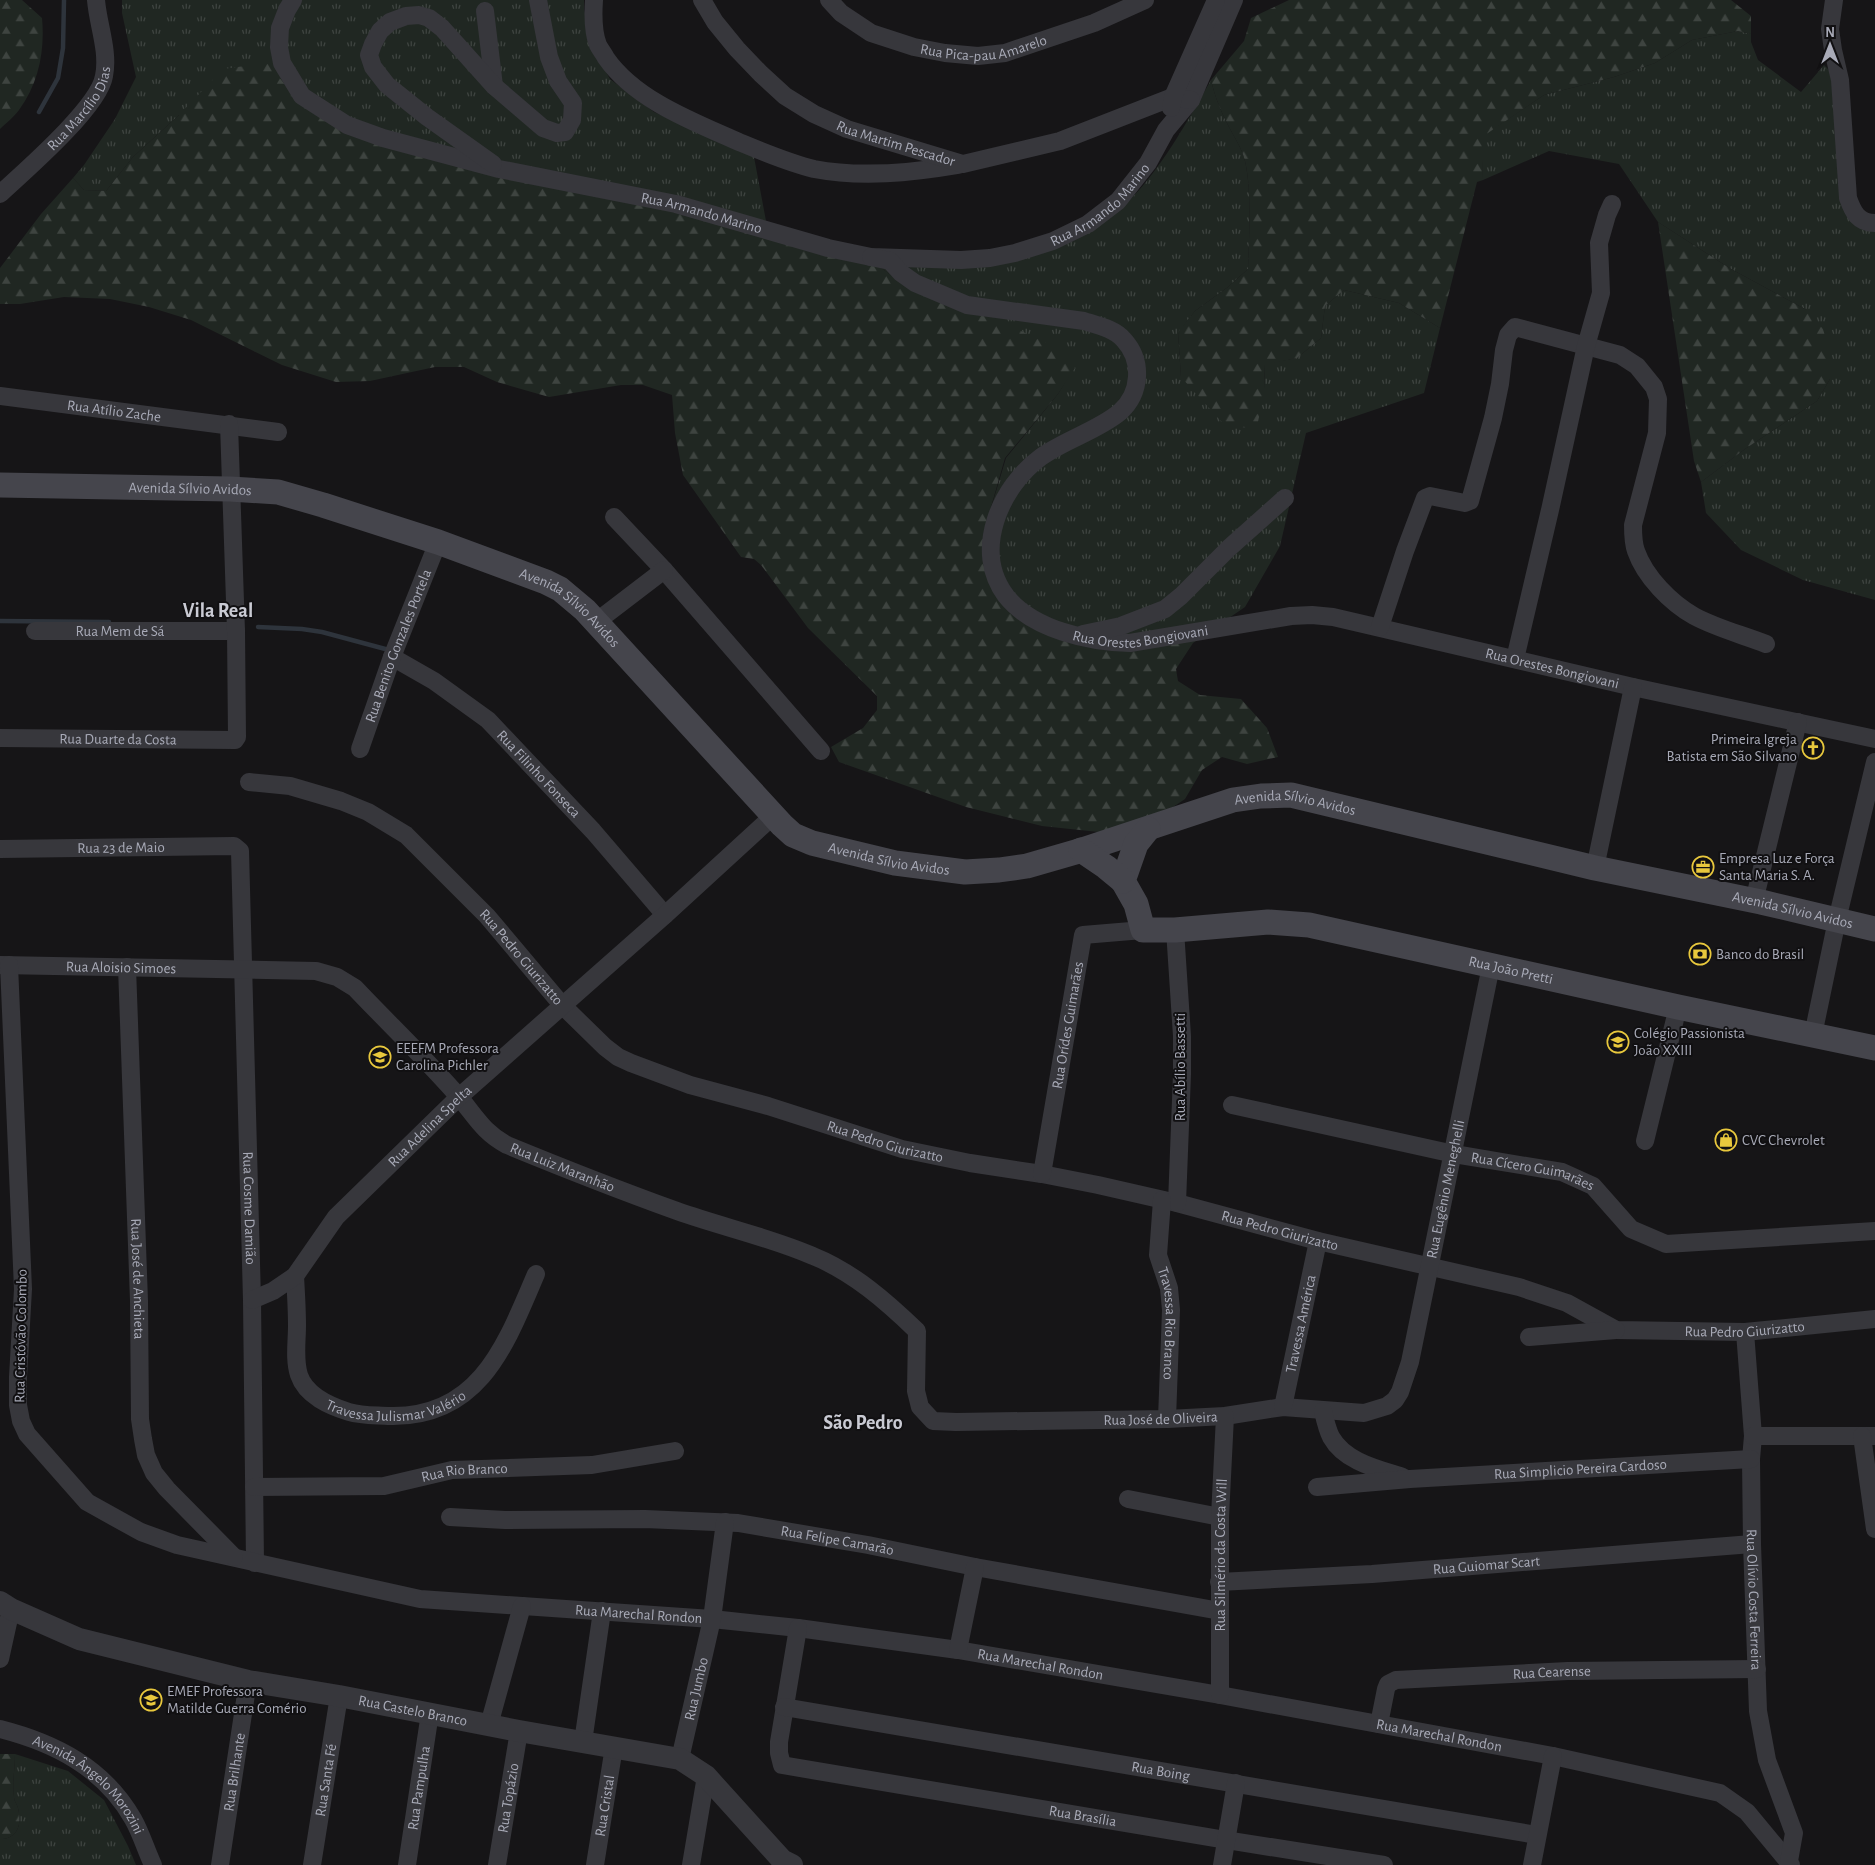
<svg xmlns="http://www.w3.org/2000/svg" width="1875" height="1865" viewBox="0 0 1875 1865" font-family="'Alegreya Sans',sans-serif">
<style>
.grass{fill:url(#grass-tufts)}
.forest{fill:url(#forest-firs)}
.lines{fill:none;stroke-linecap:round;stroke-linejoin:round}
.stream{stroke:#2e343c;stroke-width:4.5}
.minor{stroke:#37373c;stroke-width:18}
.tertiary{stroke:#37373c;stroke-width:22}
.secondary{stroke:#45454c;stroke-width:25}
.labels{text-anchor:middle;dominant-baseline:central;stroke-width:4;stroke-linejoin:round;paint-order:stroke}
.street-label{font-size:15px;fill:#a8aab7;stroke:#111012}
.poi-label{font-size:15px;fill:#a8aab7;stroke:#111012;text-anchor:start}
.district-label{font-size:20px;font-weight:bold;fill:#c9cad3;stroke:#111012}
</style>
<defs>
<pattern id="grass-tufts" width="24" height="20" patternUnits="userSpaceOnUse" patternTransform="scale(1.25)"><rect width="24" height="20" fill="#202722"/><path d="M3 7l-1-3M5 7V3M7 7l1-3M15 17l-1-3M17 17v-4M19 17l1-3" fill="none" stroke="#3e4440"/></pattern>
<pattern id="forest-firs" width="22" height="20" patternUnits="userSpaceOnUse" patternTransform="scale(1.25)"><rect width="22" height="20" fill="#202722"/><path d="M5 1l3.5 6h-7zM16 11l3.5 6h-7z" fill="#3e4440"/></pattern>
</defs>
<rect width="100%" height="100%" fill="#161517"/>
<path class="grass" d="M 122,0 L 584,0 L 584,9 L 595,53 L 610,79 L 654,112 L 754,157 L 769,237 L 179,115 L 133,157 L 106,191 L 84,190 L 73,178 L 84,165 L 115,119 L 136,77 L 122,13 Z
M 1738,31 L 1751,34 L 1751,42 L 1758,60 L 1801,92 L 1824,65 L 1846,87 L 1849,184 L 1861,217 L 1875,232 L 1875,600 L 1803,580 L 1741,550 L 1706,513 L 1701,482 L 1745,449 L 1817,401 L 1830,379 L 1805,309 L 1731,269 L 1658,222 L 1619,164 L 1549,151 L 1483,180 L 1481,137 L 1544,95 L 1614,77 L 1655,63 L 1692,40 Z
M 1211,80 C 1215,97 1221,112 1229,127 C 1235,139 1242,148 1245,161 C 1252,192 1249,237 1248,269 L 1228,287 L 1195,311 L 1178,333 L 1181,377 L 1265,389 L 1264,364 L 1297,358 L 1321,338 L 1325,306 L 1344,290 L 1399,303 L 1440,328 L 1424,393 L 1306,433 L 1280,546 L 1245,607 L 1204,635 L 1105,639 L 1035,618 L 993,583 L 983,535 L 1006,458 L 1058,394 L 1074,368 L 901,282 L 874,263 C 913,261 952,258 991,255 C 1008,254 1028,255 1044,251 C 1130,229 1170,151 1211,80 Z
M 15,1754 L 68,1771 L 104,1800 L 128,1846 L 136,1865 L 0,1865 L 0,1839 C 18,1839 22,1824 18,1808 C 17,1804 14,1801 14,1797 C 12,1784 15,1768 15,1754 Z"/>
<path class="forest" d="M 0,0 L 22,0 L 42,18 C 45,50 39,83 19,110 C 14,117 6,123 0,129 Z
M 1289,0 L 1731,0 L 1751,16 L 1751,34 L 1738,31 L 1692,40 L 1655,63 L 1614,77 L 1544,95 L 1482,137 L 1483,180 L 1477,182 L 1440,328 L 1399,303 L 1344,290 L 1325,306 L 1321,338 L 1297,358 L 1264,365 L 1265,389 L 1256,431 L 1221,421 L 1181,377 L 1178,332 L 1195,311 L 1228,287 L 1248,269 C 1249,237 1252,191 1245,161 C 1242,148 1235,139 1229,127 C 1221,112 1215,97 1211,80 L 1244,41 L 1251,18 Z
M 267,63 L 303,106 L 518,171 L 874,263 L 901,282 L 979,312 L 1058,348 L 1075,368 L 1058,394 L 1005,458 L 983,535 L 993,583 L 1035,618 L 1105,639 L 1204,635 L 1193,643 L 1176,669 L 1178,681 L 1200,695 L 1241,699 L 1267,728 L 1278,757 L 1247,764 L 1222,757 L 1202,770 L 1185,799 L 1143,827 L 1108,833 L 1042,826 L 966,807 L 839,762 L 831,747 L 863,728 L 877,710 L 877,696 L 808,628 L 761,565 L 754,559 L 741,557 L 683,475 L 675,433 L 672,395 L 643,385 L 621,385 L 549,397 L 497,382 L 464,367 L 435,367 L 370,381 L 336,382 L 282,365 L 191,320 L 149,307 L 110,299 L 64,297 L 20,304 L 0,304 L 0,268 L 41,214 L 73,178 L 84,190 L 106,191 L 133,157 L 179,115 L 223,69 Z
M 1658,222 L 1731,269 L 1805,309 L 1823,329 L 1830,354 L 1830,379 L 1817,401 L 1745,449 L 1701,482 L 1694,461 Z
M 0,1754 L 15,1754 C 15,1768 12,1784 14,1797 C 14,1801 17,1804 18,1808 C 22,1824 18,1839 0,1839 Z"/>
<g class="lines">
<path class="stream" d="M 39,112 L 58,78 L 63,48 L 64,0
M 0,621 L 109,622
M 258,627 L 302,629 L 322,632 L 389,650"/>
<g class="minor">
<path id="s1" d="M 293,0 L 287,10 L 280,28 L 279,47 L 282,63 L 302,96 L 347,125 L 383,138 L 499,169 L 676,204 L 828,248 L 871,257 L 961,260 L 990,258 L 1015,253 L 1053,241 L 1088,224 L 1118,201 L 1148,163 L 1166,130 L 1191,100 L 1234,0"/>
<path d="M 594,0 C 593,14 593,32 598,45 C 600,49 604,54 606,58 C 635,100 694,122 739,142 C 763,152 789,163 814,169 C 861,178 911,173 958,165"/>
<path id="s2" d="M 702,0 L 715,22 L 737,49 L 761,74 L 785,96 L 814,114 L 847,129 L 963,164 L 1060,141 L 1173,97 L 1191,100"/>
<path id="s3" d="M 829,0 L 841,13 L 871,33 L 914,47 L 945,53 L 978,56 L 1005,53 L 1094,23 L 1145,0"/>
<path d="M 1834,0 L 1830,29 L 1833,50 L 1840,80 L 1848,198 C 1853,212 1858,223 1875,223"/>
<path d="M 485,11 L 494,86"/>
<path d="M 1171,108 L 1173,97 L 1216,0"/>
<path d="M 493,164 L 427,117 L 387,85 L 373,67 L 369,55 L 373,44 L 380,31 L 390,22 L 406,16 L 419,15 L 429,18 L 442,28 L 494,86 L 543,128 L 557,133 L 565,132 L 572,120 L 573,103 L 558,81 L 549,57 L 538,0"/>
<path id="s4" d="M 0,194 C 25,171 99,107 104,76 C 109,51 98,25 96,0"/>
<path id="s5" d="M 871,257 L 890,261 L 901,273 L 915,283 L 967,305 L 1084,321 C 1097,325 1115,329 1124,340 C 1143,361 1141,393 1120,412 C 1097,431 1066,439 1041,457 C 1000,487 972,551 1006,596 C 1033,630 1090,642 1130,643 L 1291,616 L 1312,615 L 1333,617 L 1633,687 L 1875,739"/>
<path id="s6" d="M 0,396 L 278,432"/>
<path d="M 614,517 L 664,570 L 821,751"/>
<path d="M 596,622 L 664,570"/>
<path d="M 1380,627 L 1405,551 L 1425,498 L 1430,496 L 1465,503 L 1470,501 L 1493,418 L 1500,384 L 1504,350 L 1508,335 L 1515,327 L 1620,355 L 1637,366 L 1654,387 L 1658,399 L 1657,433 L 1633,525 C 1633,534 1633,543 1636,551 C 1645,577 1671,603 1694,616 C 1716,628 1743,635 1766,644"/>
<path id="s7" d="M 35,631 L 236,631"/>
<path d="M 1083,634 L 1121,626 L 1165,609 L 1181,596 L 1229,548 L 1285,498"/>
<path id="s8" d="M 392,657 L 434,681 L 488,720 L 593,831 L 665,915"/>
<path d="M 1515,659 L 1550,510 L 1586,346 L 1601,293 L 1599,243 L 1607,215 L 1612,204"/>
<path id="s9" d="M 0,738 L 235,740 L 237,737 L 236,631 L 229,424"/>
<path id="s10" d="M 360,749 L 392,657 L 438,542"/>
<path id="s11" d="M 249,782 L 290,786 L 341,801 L 368,812 L 406,835 L 487,916 L 562,1005 L 605,1047 L 618,1057 L 631,1063 L 690,1085 L 768,1106 L 902,1149 L 970,1163 L 1042,1174 L 1098,1185 L 1177,1203 L 1318,1241 L 1519,1287 L 1567,1303 L 1616,1330 L 1745,1332 L 1875,1319"/>
<path id="s12" d="M 0,849 L 234,846 L 240,851 L 252,1300 L 255,1563"/>
<path d="M 1595,868 L 1633,687"/>
<path d="M 1754,901 L 1798,722"/>
<path d="M 1175,930 L 1182,1036 L 1182,1074 L 1177,1203"/>
<path id="s13" d="M 0,965 L 316,971 L 337,977 L 355,988 C 389,1024 426,1059 459,1097 C 476,1117 483,1132 507,1145 C 563,1168 619,1190 677,1211 C 722,1227 769,1237 813,1256 C 853,1272 887,1302 917,1331 L 916,1391 L 920,1407 L 933,1421 L 956,1422 L 1167,1419 L 1225,1416 L 1283,1407 L 1364,1413 L 1387,1406 L 1395,1400 L 1400,1392 L 1410,1362 L 1491,966"/>
<path id="s14" d="M 9,965 L 23,1289 L 18,1377 L 18,1405 L 21,1421 L 27,1434 L 87,1502 L 141,1532 L 177,1545 L 420,1599 L 712,1619 L 798,1628 L 958,1650 L 1220,1695 L 1553,1756 L 1720,1793 L 1747,1812 L 1791,1865"/>
<path id="s15" d="M 127,967 L 139,1301 L 140,1419 L 143,1439 L 146,1455 L 154,1473 L 167,1489 L 234,1557"/>
<path d="M 1813,1035 L 1837,920 L 1875,762"/>
<path id="s16" d="M 1232,1105 L 1454,1154 L 1562,1172 L 1593,1186 L 1631,1229 L 1666,1244 L 1875,1231"/>
<path d="M 1645,1141 L 1678,1007"/>
<path id="s17" d="M 1042,1174 L 1083,935 L 1143,930"/>
<path id="s18" d="M 1162,1200 L 1158,1255 L 1169,1288 L 1171,1310 L 1167,1419"/>
<path id="s19" d="M 295,1276 C 296,1293 297,1309 297,1326 C 297,1341 294,1360 299,1375 C 306,1396 330,1406 349,1412 C 362,1416 376,1415 390,1416 C 480,1418 506,1344 536,1274"/>
<path id="s20" d="M 252,1300 L 273,1291 L 295,1276 L 336,1217 L 459,1097 L 665,915 L 773,816"/>
<path id="s21" d="M 1745,1332 L 1753,1436 L 1751,1459 L 1752,1544 L 1758,1711 L 1767,1760 L 1794,1833 L 1789,1861"/>
<path d="M 1529,1337 L 1616,1330"/>
<path id="s22" d="M 1283,1407 L 1318,1241"/>
<path d="M 1323,1411 C 1325,1420 1327,1429 1331,1437 C 1345,1462 1378,1469 1403,1477"/>
<path d="M 1753,1436 L 1875,1436"/>
<path d="M 1862,1436 L 1875,1529"/>
<path id="s23" d="M 254,1487 L 384,1486 L 452,1470 L 592,1465 L 675,1451"/>
<path id="s24" d="M 1317,1487 L 1410,1479 L 1751,1459"/>
<path d="M 1128,1499 L 1220,1517"/>
<path id="s25" d="M 450,1517 L 505,1520 L 645,1519 L 738,1523 L 868,1545 L 975,1567 L 1220,1611"/>
<path id="s26" d="M 1219,1582 L 1372,1574 L 1752,1544"/>
<path id="s27" d="M 798,1628 L 779,1742 L 779,1753 L 782,1765 L 1226,1840 L 1384,1865"/>
<path d="M 958,1650 L 975,1567"/>
<path d="M 0,1659 L 11,1609"/>
<path id="s28" d="M 1220,1695 L 1220,1517 L 1225,1416"/>
<path id="s29" d="M 784,1707 L 1537,1835"/>
<path id="s30" d="M 1379,1724 L 1386,1689 L 1388,1684 L 1396,1680 L 1568,1671 L 1757,1669"/>
<path d="M 489,1725 L 522,1606"/>
<path id="s31" d="M 0,1729 C 55,1743 104,1768 133,1819 C 141,1833 146,1850 153,1865"/>
<path d="M 583,1742 L 602,1611"/>
<path id="s32" d="M 680,1759 L 712,1619 L 725,1522"/>
<path id="s33" d="M 220,1865 L 248,1681"/>
<path id="s34" d="M 312,1865 L 339,1696"/>
<path id="s35" d="M 407,1865 L 430,1713"/>
<path id="s36" d="M 497,1865 L 519,1731"/>
<path id="s37" d="M 595,1865 L 614,1747"/>
<path d="M 691,1865 L 706,1776"/>
<path d="M 1222,1865 L 1236,1783"/>
<path d="M 1532,1865 L 1553,1756"/>
</g>
<path class="tertiary" id="s38" d="M 0,1602 L 11,1609 L 79,1639 L 248,1681 L 339,1696 L 519,1731 L 680,1759 L 706,1776 L 782,1860 L 792,1865"/>
<g class="secondary">
<path id="s39" d="M 0,485 L 230,489 L 278,492 L 323,505 L 438,542 L 546,582 L 560,589 L 585,610 L 782,825 L 793,835 L 812,843 L 895,863 L 965,872 L 999,870 L 1027,866 L 1079,851 L 1233,800 L 1261,796 L 1291,795 L 1595,868 L 1761,902 L 1875,929"/>
<path id="s40" d="M 1148,829 L 1136,844 L 1123,881 L 1136,904 L 1143,930 L 1175,930 L 1268,922 L 1309,925 L 1678,1007 L 1875,1048"/>
<path d="M 1081,850 L 1106,867 L 1123,881"/>
</g>
</g>
<defs>
<g id="church-ring" transform="scale(1.125)"><circle r="9.5" fill="#111012" stroke="#e8c83d" stroke-width="1.5"/><path d="M-1.2-6h2.4v3.5h3.3v2.4h-3.3V6h-2.4V-.1h-3.3v-2.4h3.3Z" fill="#e8c83d"/></g>
<g id="office-ring" transform="scale(1.125)"><circle r="9.5" fill="#111012" stroke="#e8c83d" stroke-width="1.5"/><path d="M-6-3h4V-5.5h4V-3h4V5H-6ZM-1-4.5V-3h2v-1.5ZM-6 0V1H6V0Z" fill="#e8c83d"/></g>
<g id="bank-ring" transform="scale(1.125)"><circle r="9.5" fill="#111012" stroke="#e8c83d" stroke-width="1.5"/><path d="M-6-4H6V4H-6ZM0-2.3a2.3 2.3 0 1 0 0 4.6a2.3 2.3 0 1 0 0-4.6Z" fill="#e8c83d"/></g>
<g id="school-ring" transform="scale(1.125)"><circle r="9.5" fill="#111012" stroke="#e8c83d" stroke-width="1.5"/><path d="M0-5L7-2L0 1L-7-2ZM-4 1L0 2.5L4 1V4Q0 6-4 4Z" fill="#e8c83d"/></g>
<g id="shop-ring" transform="scale(1.125)"><circle r="9.5" fill="#111012" stroke="#e8c83d" stroke-width="1.5"/><path d="M-5-2.5h2.3a2.7 3.5 0 0 1 5.4 0H5L5.5 6h-11ZM-1.5-2.5h3a1.5 2.3 0 0 0-3 0Z" fill="#e8c83d"/></g>
</defs>
<g fill-rule="evenodd">
<use href="#church-ring" x="1813" y="748"/>
<use href="#office-ring" x="1703" y="867"/>
<use href="#bank-ring" x="1700" y="954"/>
<use href="#school-ring" x="1618" y="1042"/>
<use href="#school-ring" x="380" y="1057"/>
<use href="#shop-ring" x="1726" y="1140"/>
<use href="#school-ring" x="151" y="1700"/>
</g>
<g class="labels">
<g class="street-label">
<text stroke="none"><textPath href="#s3" startOffset="170">Rua Pica-pau Amarelo</textPath></text>
<text stroke="none"><textPath href="#s4" startOffset="118">Rua Marcílio Dias</textPath></text>
<text stroke="none"><textPath href="#s2" startOffset="249">Rua Martim Pescador</textPath></text>
<text stroke="none"><textPath href="#s1" startOffset="944">Rua Armando Marino</textPath></text>
<text stroke="none"><textPath href="#s1" startOffset="524">Rua Armando Marino</textPath></text>
<text stroke="none"><textPath href="#s6" startOffset="115">Rua Atílio Zache</textPath></text>
<text stroke="none"><textPath href="#s39" startOffset="190">Avenida Sílvio Avidos</textPath></text>
<text stroke="none"><textPath href="#s39" startOffset="595">Avenida Sílvio Avidos</textPath></text>
<text stroke="none"><textPath href="#s7" startOffset="85">Rua Mem de Sá</textPath></text>
<text stroke="none"><textPath href="#s5" startOffset="749">Rua Orestes Bongiovani</textPath></text>
<text stroke="none"><textPath href="#s10" startOffset="110">Rua Benito Gonzales Portela</textPath></text>
<text stroke="none"><textPath href="#s5" startOffset="1169">Rua Orestes Bongiovani</textPath></text>
<text stroke="none"><textPath href="#s9" startOffset="118">Rua Duarte da Costa</textPath></text>
<text stroke="none"><textPath href="#s8" startOffset="189">Rua Filinho Fonseca</textPath></text>
<text stroke="none"><textPath href="#s39" startOffset="1434">Avenida Sílvio Avidos</textPath></text>
<text stroke="none"><textPath href="#s12" startOffset="121">Rua 23 de Maio</textPath></text>
<text stroke="none"><textPath href="#s39" startOffset="1015">Avenida Sílvio Avidos</textPath></text>
<text stroke="none"><textPath href="#s39" startOffset="1944">Avenida Sílvio Avidos</textPath></text>
<text stroke="none"><textPath href="#s11" startOffset="336">Rua Pedro Giurizatto</textPath></text>
<text stroke="none"><textPath href="#s13" startOffset="121">Rua Aloisio Simoes</textPath></text>
<text stroke="none"><textPath href="#s40" startOffset="485">Rua João Pretti</textPath></text>
<text stroke="none"><textPath href="#s17" startOffset="151">Rua Orídes Guimarães</textPath></text>
<text transform="translate(1180 1067) rotate(-90)">Rua Abílio Bassetti</text>
<text stroke="none"><textPath href="#s20" startOffset="252">Rua Adelina Spelta</textPath></text>
<text stroke="none"><textPath href="#s11" startOffset="756">Rua Pedro Giurizatto</textPath></text>
<text stroke="none"><textPath href="#s13" startOffset="638">Rua Luiz Maranhão</textPath></text>
<text stroke="none"><textPath href="#s16" startOffset="308">Rua Cícero Guimarães</textPath></text>
<text stroke="none"><textPath href="#s13" startOffset="1812">Rua Eugênio Meneghelli</textPath></text>
<text stroke="none"><textPath href="#s12" startOffset="599">Rua Cosme Damião</textPath></text>
<text stroke="none"><textPath href="#s11" startOffset="1161">Rua Pedro Giurizatto</textPath></text>
<text stroke="none"><textPath href="#s15" startOffset="312">Rua José de Anchieta</textPath></text>
<text stroke="none"><textPath href="#s18" startOffset="125">Travessa Rio Branco</textPath></text>
<text stroke="none"><textPath href="#s22" startOffset="85">Travessa América</textPath></text>
<text stroke="none"><textPath href="#s11" startOffset="1642">Rua Pedro Giurizatto</textPath></text>
<text transform="translate(21 1336) rotate(-89)">Rua Cristóvão Colombo</text>
<text stroke="none"><textPath href="#s19" startOffset="212">Travessa Julismar Valério</textPath></text>
<text stroke="none"><textPath href="#s13" startOffset="1356">Rua José de Oliveira</textPath></text>
<text stroke="none"><textPath href="#s24" startOffset="264">Rua Simplicio Pereira Cardoso</textPath></text>
<text stroke="none"><textPath href="#s23" startOffset="212">Rua Rio Branco</textPath></text>
<text stroke="none"><textPath href="#s25" startOffset="389">Rua Felipe Camarão</textPath></text>
<text stroke="none"><textPath href="#s28" startOffset="140">Rua Silmério da Costa Will</textPath></text>
<text stroke="none"><textPath href="#s26" startOffset="268">Rua Guiomar Scart</textPath></text>
<text stroke="none"><textPath href="#s21" startOffset="268">Rua Olívio Costa Ferreira</textPath></text>
<text stroke="none"><textPath href="#s14" startOffset="1130">Rua Marechal Rondon</textPath></text>
<text stroke="none"><textPath href="#s14" startOffset="1535">Rua Marechal Rondon</textPath></text>
<text stroke="none"><textPath href="#s30" startOffset="206">Rua Cearense</textPath></text>
<text stroke="none"><textPath href="#s32" startOffset="72">Rua Jumbo</textPath></text>
<text stroke="none"><textPath href="#s38" startOffset="429">Rua Castelo Branco</textPath></text>
<text stroke="none"><textPath href="#s14" startOffset="1940">Rua Marechal Rondon</textPath></text>
<text stroke="none"><textPath href="#s29" startOffset="382">Rua Boing</textPath></text>
<text stroke="none"><textPath href="#s33" startOffset="94">Rua Brilhante</textPath></text>
<text stroke="none"><textPath href="#s34" startOffset="86">Rua Santa Fé</textPath></text>
<text stroke="none"><textPath href="#s31" startOffset="108">Avenida Ângelo Morozini</textPath></text>
<text stroke="none"><textPath href="#s35" startOffset="78">Rua Pampulha</textPath></text>
<text stroke="none"><textPath href="#s36" startOffset="68">Rua Topázio</textPath></text>
<text stroke="none"><textPath href="#s37" startOffset="60">Rua Cristal</textPath></text>
<text stroke="none"><textPath href="#s27" startOffset="444">Rua Brasília</textPath></text>
</g>
<g class="poi-label">
<text x="1797" y="739" text-anchor="end">Primeira Igreja<tspan x="1797" dy="17">Batista em São Silvano</tspan></text>
<text x="1719" y="858">Empresa Luz e Força<tspan x="1719" dy="17">Santa Maria S. A.</tspan></text>
<text x="1716" y="954">Banco do Brasil</text>
<text x="1634" y="1033">Colégio Passionista<tspan x="1634" dy="17">João XXIII</tspan></text>
<text x="396" y="1048">EEEFM Professora<tspan x="396" dy="17">Carolina Pichler</tspan></text>
<text x="1742" y="1140">CVC Chevrolet</text>
<text x="167" y="1691">EMEF Professora<tspan x="167" dy="17">Matilde Guerra Comério</tspan></text>
</g>
<g class="district-label">
<text x="218" y="611">Vila Real</text>
<text x="863" y="1423">São Pedro</text>
</g>
</g>
<g transform="translate(1830 45)" stroke="#111012" stroke-width="4" paint-order="stroke">
<path d="M0-4L9 19L0 12L-9 19Z" fill="#a8aab7"/>
<text y="-8" font-size="14" font-weight="bold" text-anchor="middle" fill="#a8aab7">N</text>
</g>
</svg>
